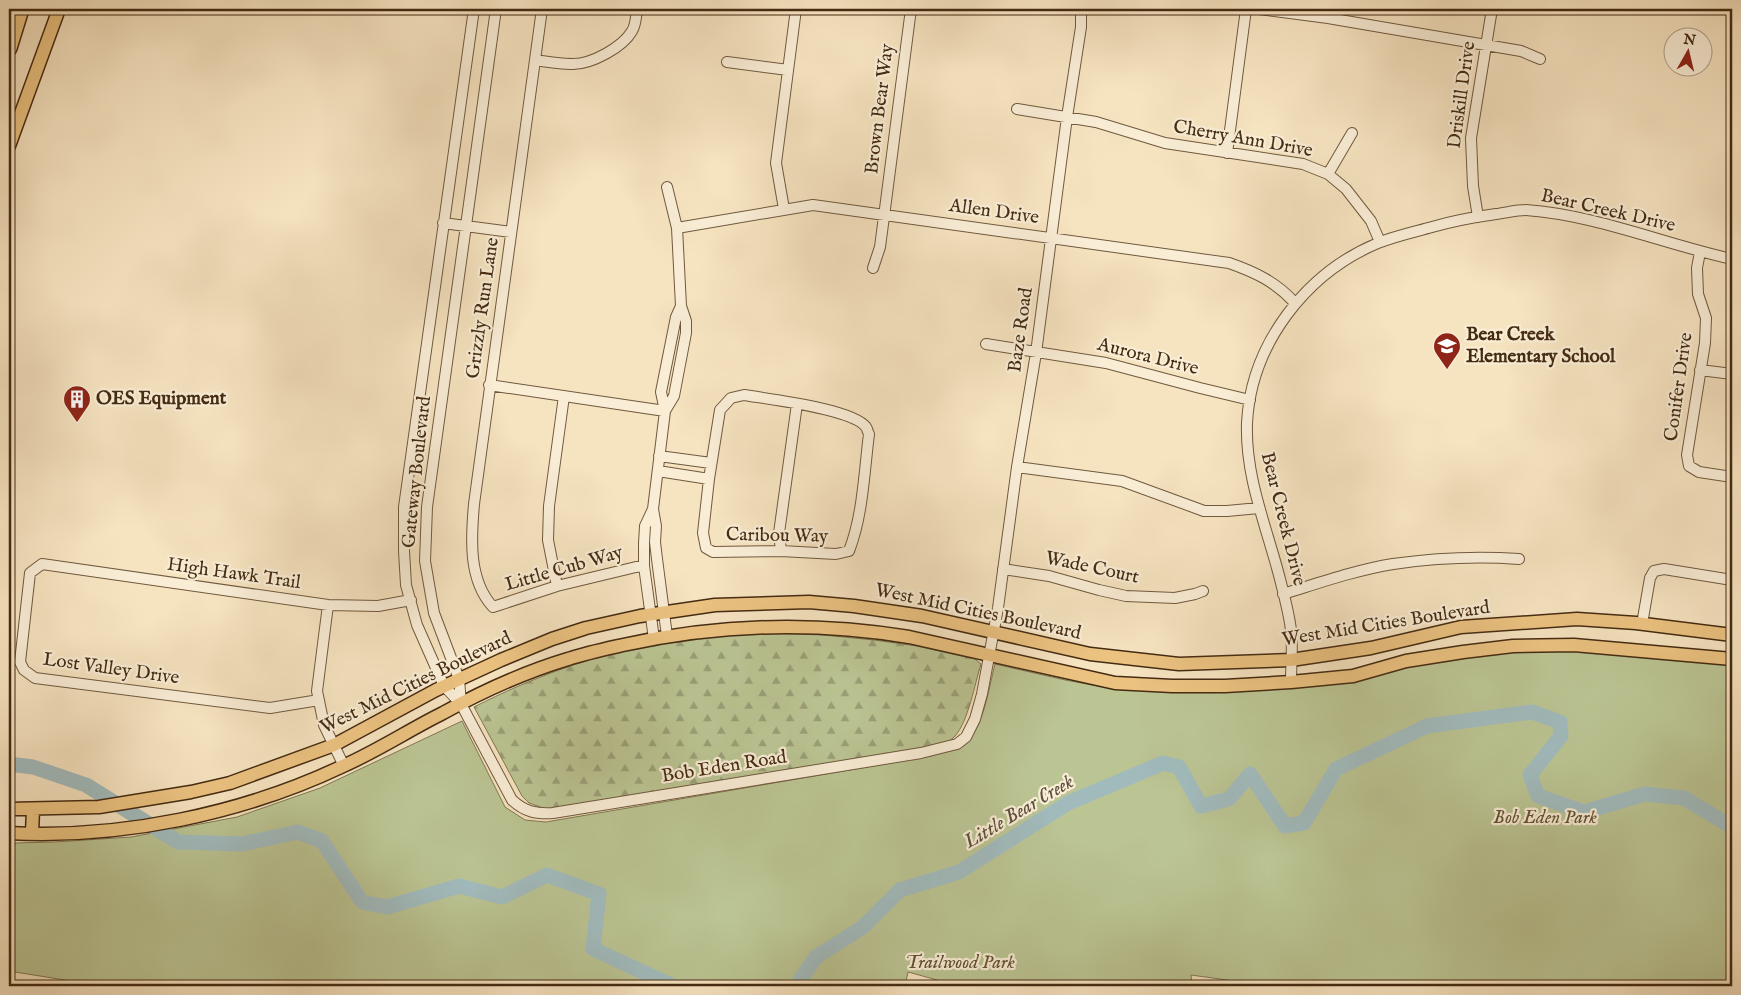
<svg xmlns="http://www.w3.org/2000/svg" width="1741" height="995" viewBox="0 0 1741 995" font-family="'IM FELL English',serif">
<style>
.forest{fill:url(#forest-firs);stroke:#807852}
.park{fill:#bbc493;stroke:#807852}
.lines{fill:none;stroke-linecap:round;stroke-linejoin:round}
.river{stroke:#a1bbbd;stroke-width:15}
.minor-casing{stroke:#70593e;stroke-width:12}
.major-casing{stroke:#442b12;stroke-width:15}
.highway-casing{stroke:#442b12;stroke-width:18}
.minor{stroke:#f9edd6;stroke-width:10}
.major{stroke:#ebc280;stroke-width:12}
.highway{stroke:#ebc280;stroke-width:15}
.labels{text-anchor:middle;dominant-baseline:central;stroke-width:4.5;stroke-linejoin:round;paint-order:stroke}
.street-label{font-size:19px;fill:#442b12;stroke:#f9edd6}
.poi-label{font-size:19px;font-weight:bold;fill:#442b12;stroke:#f9edd6;text-anchor:start}
.park-label{font-size:19px;font-style:italic;fill:#625132;stroke:#f9edd6}
.water-label{font-size:20px;font-style:italic;fill:#5b4f3d;stroke:#f9edd6}
</style>
<defs>
<pattern id="forest-firs" width="22" height="20" patternUnits="userSpaceOnUse" patternTransform="scale(1.25)"><rect width="22" height="20" fill="#bbc493"/><path d="M5 1l3.5 6h-7zM16 11l3.5 6h-7z" fill="#9a9f77"/></pattern>
</defs>
<rect width="100%" height="100%" fill="#f6e3c0"/>
<filter id="stains"><feTurbulence type="fractalNoise" baseFrequency=".004" numOctaves="4"/><feColorMatrix values="0 0 0 0 .2 0 0 0 0 .09 0 0 0 0 .02 0 0 0 .5 -.17"/></filter>
<radialGradient id="worn" r=".72"><stop offset=".6" stop-color="#630" stop-opacity="0"/><stop offset="1" stop-color="#630" stop-opacity=".3"/></radialGradient>
<path class="forest" d="M 767,633 L 823,635 L 874,640 L 917,646 L 975,659 L 981,664 C 975,683 968,722 955,736 C 950,742 942,744 934,747 L 546,809 L 529,803 L 522,796 L 474,707 C 531,678 593,655 657,643 C 693,637 730,635 767,633 Z"/>
<path class="park" d="M 1575,649 L 1634,653 L 1732,666 L 1732,986 L 1270,986 L 1191,975 L 1192,986 L 950,986 L 948,983 L 908,972 L 905,986 L 102,986 L 9,971 L 9,878 L 15,843 L 55,842 L 131,837 L 237,817 L 320,788 L 462,721 L 505,807 L 525,820 L 546,822 L 931,756 C 940,753 952,751 961,746 C 983,735 989,686 995,664 L 1065,680 L 1115,689 L 1171,692 L 1407,665 L 1514,650 Z"/>
<g class="lines">
<path class="river" d="M 9,764 L 33,767 L 86,785 L 178,842 L 242,844 L 298,832 L 322,841 L 362,902 L 387,907 L 459,886 L 502,897 L 547,875 L 599,894 L 593,949 L 673,986
M 796,986 L 816,957 L 863,927 L 900,890 L 959,872 L 1068,803 L 1163,763 L 1179,767 L 1201,806 L 1229,799 L 1250,774 L 1285,826 L 1304,823 L 1336,769 L 1427,726 L 1532,712 L 1560,722 L 1561,736 L 1530,775 L 1538,796 L 1584,812 L 1645,794 L 1684,798 L 1732,827"/>
<g class="minor-casing">
<path id="minor" d="M 474,9 L 404,507 L 404,551 L 406,585 L 417,625 L 444,686 L 461,704 L 512,800 C 525,812 536,814 553,813 L 921,753 L 957,744 L 966,737 L 975,719 L 982,694 L 998,608 L 1017,467 L 1036,353 L 1067,117 L 1081,27 L 1081,9
M 542,9 L 474,504 C 471,538 468,580 493,607 L 557,586 L 636,567 L 644,566
M 1259,9 L 1328,18 L 1521,51 L 1540,59
M 535,60 C 548,62 561,64 573,64 C 592,64 623,47 632,31 C 636,25 636,16 637,9
M 727,62 L 788,70
M 1017,109 L 1096,122 L 1165,143 L 1303,164 L 1328,174 L 1346,189 L 1371,221 L 1380,242
M 1227,153 L 1246,9
M 1328,174 L 1352,133
M 784,209 L 776,163 L 796,9
M 1478,217 L 1473,186 L 1471,138 L 1492,9
M 443,223 L 511,232
M 677,228 L 813,205 L 1229,263 C 1255,272 1276,282 1295,303
M 1700,252 L 1697,268 L 1698,294 L 1706,318 L 1705,343 L 1687,455 L 1689,466 L 1699,472 L 1732,477
M 873,268 L 880,247 L 911,9
M 986,344 L 1106,363 L 1200,388 L 1250,400
M 1700,370 L 1732,374
M 489,385 L 665,411
M 744,395 C 768,399 853,409 866,427 C 867,428 868,433 869,434 C 864,473 863,515 849,551 L 836,554 L 781,551 L 713,552 L 706,548 L 703,533 L 709,479 L 720,410 L 731,398 Z
M 665,411 L 674,396 L 686,333 L 686,321 L 681,306 L 677,228 L 667,187
M 659,456 L 711,463
M 1017,467 L 1122,481 L 1204,511 L 1227,511 L 1259,508
M 658,471 L 709,479
M 653,509 L 645,526 L 644,543 L 644,566 L 654,639
M 781,551 L 779,533 L 797,404
M 1003,569 L 1049,576 L 1099,590 L 1126,596 L 1175,598 L 1195,594 L 1203,591
M 557,586 L 548,540 L 549,506 L 564,396
M 1283,594 C 1319,583 1356,570 1393,564 C 1435,558 1477,556 1519,559
M 328,605 L 317,691 L 324,725 L 344,766
M 1642,624 L 1650,578 L 1654,571 L 1664,569 L 1732,580
M 667,636 L 657,559 L 655,542 L 656,526 L 653,509 L 665,411 L 661,392 L 676,317 L 681,306
M 1291,682 C 1291,665 1293,647 1291,630 C 1289,613 1284,595 1280,579 C 1267,528 1245,477 1247,423 C 1251,344 1306,273 1378,243 C 1395,236 1414,232 1432,227 C 1453,221 1474,217 1496,214 C 1505,213 1516,210 1526,210 C 1596,215 1664,244 1732,259
M 319,700 L 270,708 L 35,678 L 24,670 L 20,662 L 30,573 L 42,564 L 328,605 L 378,606 L 411,600
M 461,704 L 459,679 L 434,613 L 425,561 L 427,507 L 496,9"/>
</g>
<g class="major-casing">
<path id="major" d="M 9,146 L 59,9
M 9,809 L 99,807 L 191,792 L 230,783 L 334,745 L 436,690 L 501,660 L 552,639 L 586,628 L 640,616 L 715,605 L 809,602 L 854,606 L 922,616 L 1090,654 L 1179,664 L 1291,660 L 1371,648 L 1461,627 L 1577,619 L 1636,623 L 1732,635
M 9,833 C 121,839 242,814 343,766 C 377,751 409,730 443,713 C 483,691 525,672 568,659 C 586,653 605,649 623,645 C 719,624 812,621 909,637 L 1115,683 L 1172,686 L 1225,686 L 1291,682 L 1353,676 L 1406,661 L 1463,652 L 1513,646 L 1574,645 L 1732,659
M 32,834 L 33,809"/>
</g>
<g class="highway-casing">
<path id="highway" d="M 9,48 L 21,9"/>
</g>
<use href="#minor" class="minor"/>
<use href="#major" class="major"/>
<use href="#highway" class="highway"/>
</g>
<defs>
<g id="school-pin" transform="scale(1.4375)"><path d="M0 17L-7.5 6A9.5 9.5 0 1 1 7.5 6Z" fill="#8f2418" stroke="#f9edd6"/><path d="M0-5L7-2L0 1L-7-2ZM-4 1L0 2.5L4 1V4Q0 6-4 4Z" fill="#fff"/></g>
<g id="building-pin" transform="scale(1.4375)"><path d="M0 17L-7.5 6A9.5 9.5 0 1 1 7.5 6Z" fill="#8f2418" stroke="#f9edd6"/><path d="M-4-6H4V6H1V3H-1V6H-4ZM-2.5-4.3h1.7v1.8h-1.7ZM.8-4.3h1.7v1.8H.8ZM-2.5-1h1.7V.8h-1.7ZM.8-1h1.7V.8H.8Z" fill="#fff"/></g>
</defs>
<g fill-rule="evenodd">
<use href="#school-pin" x="1447" y="346"/>
<use href="#building-pin" x="77" y="399"/>
</g>
<g class="labels">
<g class="street-label">
<text transform="translate(1462 95) rotate(-82)">Driskill Drive</text>
<text transform="translate(880 109) rotate(-83)">Brown Bear Way</text>
<text transform="translate(1243 139) rotate(10)">Cherry Ann Drive</text>
<text transform="translate(1608 211) rotate(13)">Bear Creek Drive</text>
<text transform="translate(994 212) rotate(8)">Allen Drive</text>
<text transform="translate(483 308) rotate(-82)">Grizzly Run Lane</text>
<text transform="translate(1021 330) rotate(-82)">Baze Road</text>
<text transform="translate(1148 357) rotate(14)">Aurora Drive</text>
<text transform="translate(1679 387) rotate(-82)">Conifer Drive</text>
<text transform="translate(417 472) rotate(-84)">Gateway Boulevard</text>
<text transform="translate(1283 519) rotate(76)">Bear Creek Drive</text>
<text transform="translate(777 536) rotate(1)">Caribou Way</text>
<text transform="translate(1092 568) rotate(12)">Wade Court</text>
<text transform="translate(564 569) rotate(-16)">Little Cub Way</text>
<text transform="translate(234 574) rotate(8)">High Hawk Trail</text>
<text transform="translate(978 612) rotate(12)">West Mid Cities Boulevard</text>
<text transform="translate(1386 624) rotate(-9)">West Mid Cities Boulevard</text>
<text transform="translate(111 669) rotate(8)">Lost Valley Drive</text>
<text transform="translate(416 683) rotate(-26)">West Mid Cities Boulevard</text>
<text transform="translate(724 767) rotate(-9)">Bob Eden Road</text>
</g>
<g class="poi-label">
<text x="1466" y="335">Bear Creek<tspan x="1466" dy="22">Elementary School</tspan></text>
<text x="96" y="399">OES Equipment</text>
</g>
<g class="park-label">
<text x="1545" y="818">Bob Eden Park</text>
<text x="960" y="963">Trailwood Park</text>
</g>
<g class="water-label">
<text transform="translate(1019 812) rotate(-31)">Little Bear Creek</text>
</g>
</g>
<rect width="1741" height="995" fill="none" stroke="#f6e3c0" stroke-width="30"/>
<rect x="10" y="10" width="1721" height="975" fill="none" stroke="#442b12" stroke-width="2.5"/>
<rect x="15" y="15" width="1711" height="965" fill="none" stroke="#442b12"/>
<g transform="translate(1688 52) rotate(8)"><circle r="24" fill="#f9edd6" stroke="#b19f88"/>
<path d="M0-4L9 19L0 12L-9 19Z" fill="#8f2418"/>
<text y="-8" font-size="14" font-weight="bold" text-anchor="middle" fill="#442b12">N</text>
</g>
<rect width="100%" height="100%" filter="url(#stains)"/>
<rect width="100%" height="100%" fill="url(#worn)"/>
</svg>
